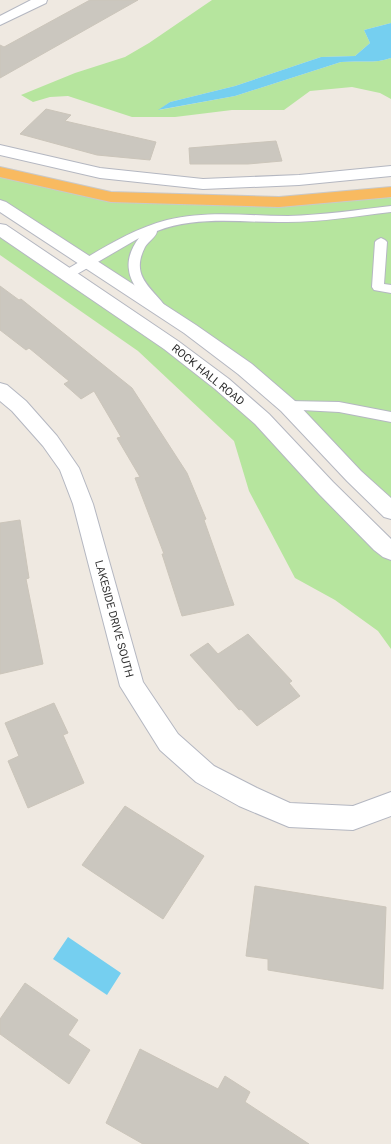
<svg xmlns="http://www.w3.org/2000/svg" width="391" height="1144" viewBox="0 0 391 1144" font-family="Roboto,sans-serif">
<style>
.green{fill:#b6e59e}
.water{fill:#75cff0}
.building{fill:#cbc7bf;stroke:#cbc5ba}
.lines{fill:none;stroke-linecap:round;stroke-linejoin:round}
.service-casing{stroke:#b4b7c1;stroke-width:2}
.minor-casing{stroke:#b4b7c1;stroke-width:2}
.secondary-casing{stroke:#b4b7c1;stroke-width:2}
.trunk-casing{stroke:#c9c9c9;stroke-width:2}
.service{fill:#fff;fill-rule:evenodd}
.minor{fill:#fff;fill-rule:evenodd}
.secondary{fill:#fff;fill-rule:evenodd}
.trunk{fill:#f8ba60;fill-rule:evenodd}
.labels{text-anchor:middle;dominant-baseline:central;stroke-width:3.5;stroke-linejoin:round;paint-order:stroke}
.street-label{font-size:11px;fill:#2e2e2e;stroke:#fff}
</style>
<rect width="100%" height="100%" fill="#efe9e1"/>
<path class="green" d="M 212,0 L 391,0 L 391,23 L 364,30 L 370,43 L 355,56 L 321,57 L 235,86 L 170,102 L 159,110 L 235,96 L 341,62 C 358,60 375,64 391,58 L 391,99 L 380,93 L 352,87 L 310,91 L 284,110 L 232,110 L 175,117 L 132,117 L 68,96 L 50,97 L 33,102 L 21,95 L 75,73 L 125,57 L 149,43 Z
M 0,170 L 108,194 L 278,199 L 391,191 L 391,505 L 269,383 L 0,204 Z
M 0,232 L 217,383 L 391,551 L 391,649 L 378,631 L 335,600 L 295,578 L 249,491 L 234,441 L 138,351 L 0,255 Z"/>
<path class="water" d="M 391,23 L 391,58 C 375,64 358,60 341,62 L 235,96 L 158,110 L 170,102 L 235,86 L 321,57 L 355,56 L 370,43 L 364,30 Z
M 68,937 L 121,973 L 107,995 L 53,959 Z"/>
<path class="building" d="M 90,0 L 138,0 L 0,78 L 0,45 L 4,47 Z
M 46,109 L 71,115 L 65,121 L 156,142 L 150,160 L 97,155 L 20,134 Z
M 276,141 L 282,161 L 248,164 L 190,164 L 189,148 Z
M 0,286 L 19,300 L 21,299 L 132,388 L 187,473 L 206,519 L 204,520 L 234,605 L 182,616 L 162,554 L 164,554 L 135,478 L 140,477 L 117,438 L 121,437 L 94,391 L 81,399 L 64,384 L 69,381 L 29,348 L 26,350 L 0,330 Z
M 20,520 L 29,578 L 26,579 L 43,664 L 0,674 L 0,523 Z
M 248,634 L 292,681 L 289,683 L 300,696 L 257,726 L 241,709 L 239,710 L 190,655 L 208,643 L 218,654 Z
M 54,703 L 68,733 L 63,735 L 84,783 L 28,808 L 8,761 L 19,756 L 5,723 Z
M 125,806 L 204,856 L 163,919 L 82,865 Z
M 255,886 L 386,907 L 383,989 L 268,970 L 268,959 L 246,956 Z
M 25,983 L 78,1020 L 68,1035 L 90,1050 L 69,1084 L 0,1034 L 0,1019 Z
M 140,1049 L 218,1089 L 225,1076 L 250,1092 L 245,1102 L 309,1144 L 143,1144 L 106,1123 Z"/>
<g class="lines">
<g class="service-casing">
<path id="service" d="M 391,206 L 391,212 C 357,216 322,222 287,222 C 244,223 199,215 157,231 C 157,236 148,242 145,247 C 129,278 154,288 167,309 L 165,312 C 162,313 159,313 156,311 C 146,304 130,283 129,270 C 127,259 132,247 139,238 L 72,277 L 64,277 L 62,274 L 64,271 C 97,252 129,230 167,220 C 207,210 247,216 288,216 C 323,215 357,210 391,206 Z
M 381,238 L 385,240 L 387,242 L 384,284 L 391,285 L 391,293 L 374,290 L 372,287 L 375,242 L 377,240 Z
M 288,401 L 339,402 L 391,412 L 391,422 L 339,412 L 283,409 L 281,406 L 283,403 Z"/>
</g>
<g class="minor-casing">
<path id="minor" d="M 31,0 L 47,0 L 46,3 L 0,25 L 0,16 Z
M 0,145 L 100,168 L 203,179 L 299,175 L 391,166 L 391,176 L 299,185 L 203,189 L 100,178 L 0,155 Z
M 0,383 L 7,385 L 26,401 L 57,436 L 79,468 L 93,504 L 143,682 L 178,734 L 214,766 L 257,788 L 290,803 L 353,806 L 391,792 L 391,816 L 353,830 L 289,827 L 239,806 L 196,782 L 160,750 L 120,686 L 73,504 L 60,470 L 43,446 L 12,411 L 0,401 Z"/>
</g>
<g class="secondary-casing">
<path id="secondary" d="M 0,200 L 6,202 L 196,325 L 252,364 L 295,401 L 361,471 L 391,498 L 391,519 L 384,517 L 347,481 L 281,411 L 238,374 L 184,333 L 0,212 Z
M 0,224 L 6,225 L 178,341 L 229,379 L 269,414 L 333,482 L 391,539 L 391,560 L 383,557 L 374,550 L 319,494 L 255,424 L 215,389 L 164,349 L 0,237 Z"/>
</g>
<g class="trunk-casing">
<path id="trunk" d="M 0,167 L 111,192 L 279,197 L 391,187 L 391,197 L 279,207 L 111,202 L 0,177 Z"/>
</g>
<use href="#service" class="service"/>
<use href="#minor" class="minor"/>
<use href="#secondary" class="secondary"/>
<use href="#trunk" class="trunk"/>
</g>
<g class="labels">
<g class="street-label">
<text transform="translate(208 375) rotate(39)">ROCK HALL ROAD</text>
<text transform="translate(114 619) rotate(75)">LAKESIDE DRIVE SOUTH</text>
</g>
</g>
</svg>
